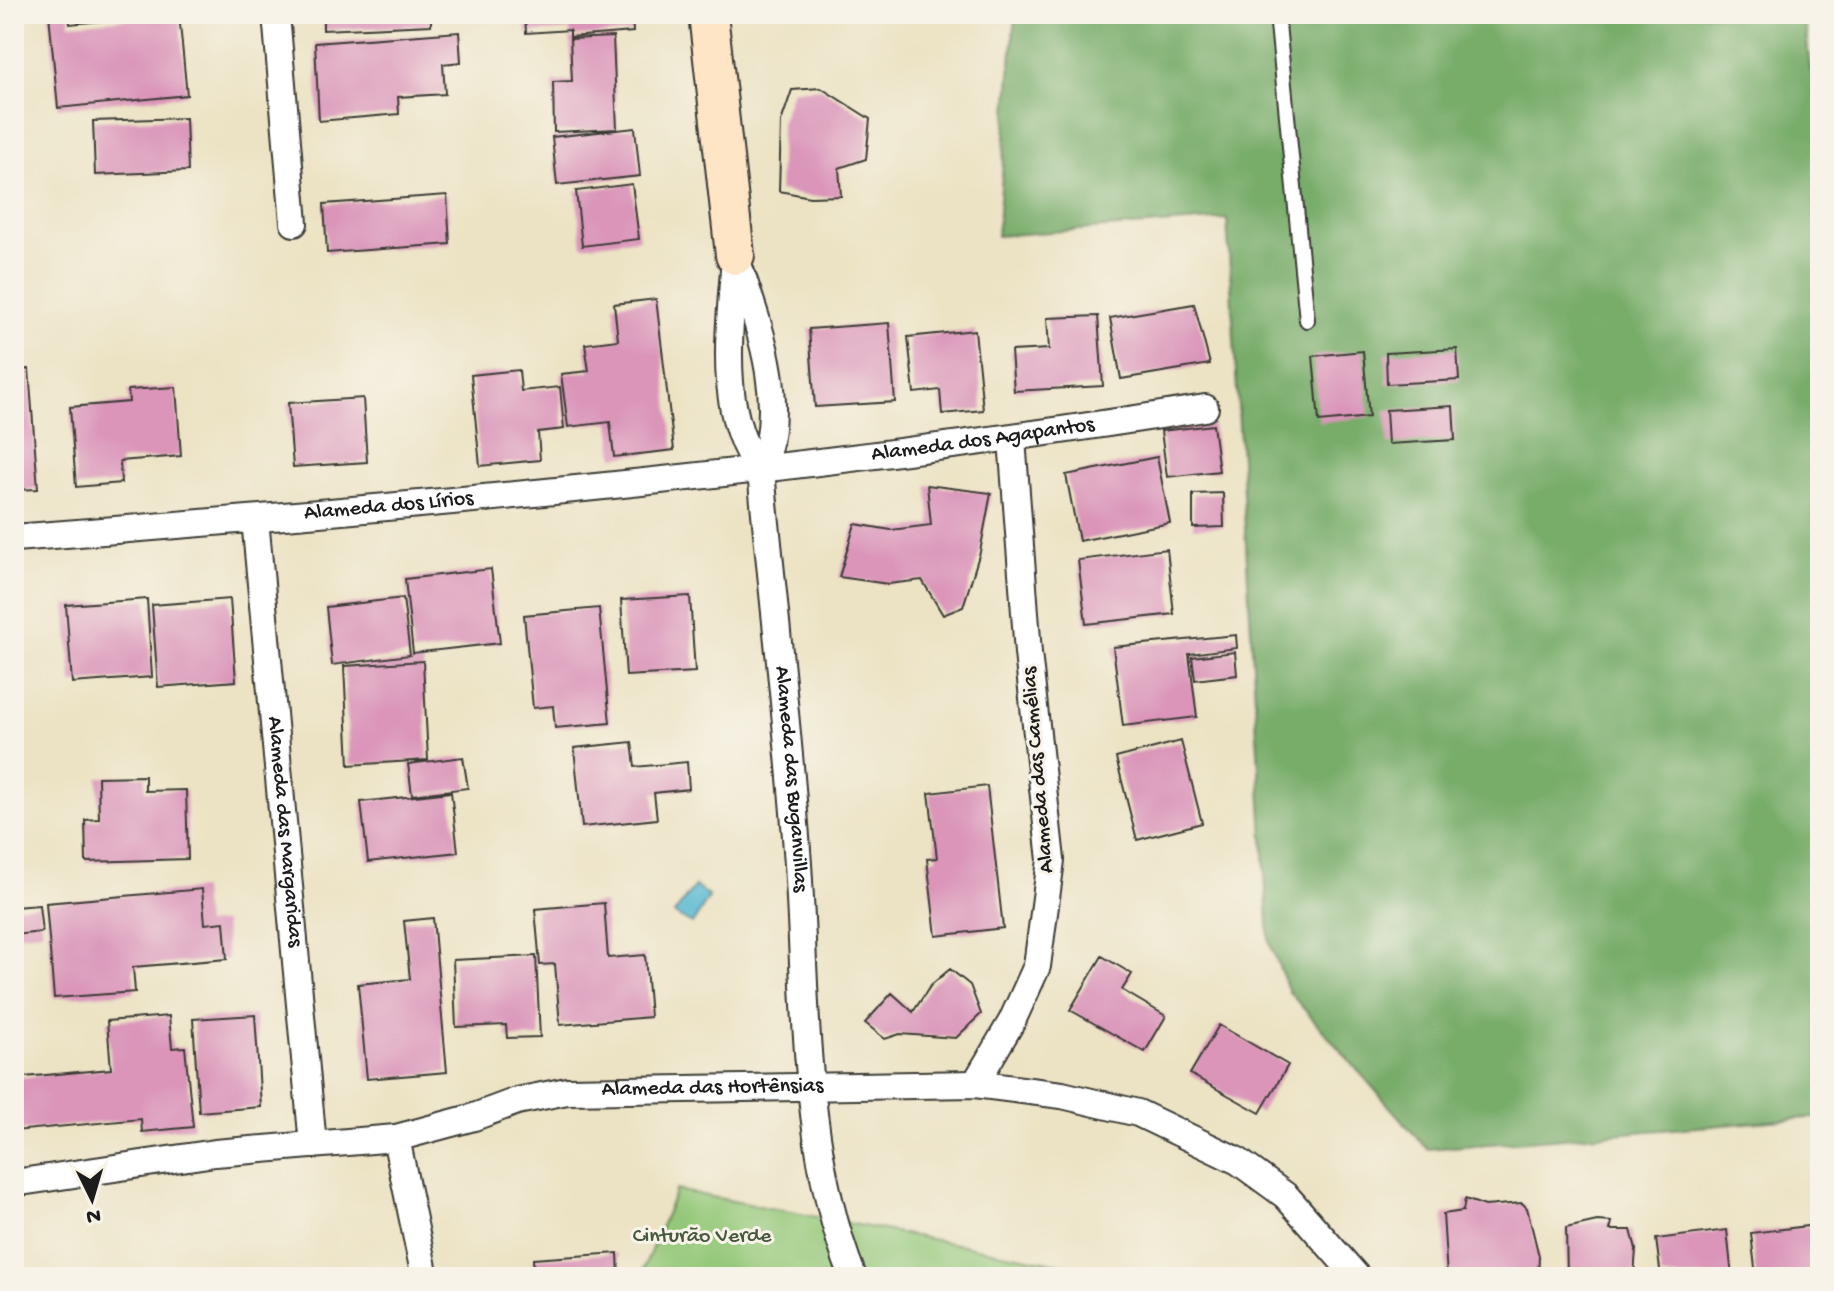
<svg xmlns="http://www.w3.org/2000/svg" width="1834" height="1291" viewBox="0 0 1834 1291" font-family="'Gochi Hand',sans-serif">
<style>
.green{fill:#94c879;stroke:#58724a;stroke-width:2}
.forest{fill:#77ac69;stroke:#4a6442;stroke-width:2}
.water{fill:#52b7d1;stroke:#376a76;stroke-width:2}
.building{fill:#da95b9}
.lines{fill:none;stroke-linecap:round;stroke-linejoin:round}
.lane-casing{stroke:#3b3a35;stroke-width:18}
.street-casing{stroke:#3b3a35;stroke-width:30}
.secondary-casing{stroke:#3b3a35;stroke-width:42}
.lane{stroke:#fff;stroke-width:14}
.street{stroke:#fff;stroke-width:26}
.secondary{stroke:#fde5c5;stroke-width:38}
.labels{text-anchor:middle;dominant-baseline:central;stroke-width:6;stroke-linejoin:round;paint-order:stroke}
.street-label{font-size:22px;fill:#1c1c1c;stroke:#f7f3e8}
.park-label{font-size:22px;fill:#46583d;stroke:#f7f3e8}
</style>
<rect width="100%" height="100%" fill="#f7f3e8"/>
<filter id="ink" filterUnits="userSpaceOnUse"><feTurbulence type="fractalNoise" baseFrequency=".0125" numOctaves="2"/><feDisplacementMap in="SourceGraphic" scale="16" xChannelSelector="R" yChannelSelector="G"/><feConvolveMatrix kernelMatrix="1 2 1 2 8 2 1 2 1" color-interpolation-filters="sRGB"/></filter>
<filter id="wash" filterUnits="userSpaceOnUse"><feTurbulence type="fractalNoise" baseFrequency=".006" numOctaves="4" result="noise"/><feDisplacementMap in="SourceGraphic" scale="32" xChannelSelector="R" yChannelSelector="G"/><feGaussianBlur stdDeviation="1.8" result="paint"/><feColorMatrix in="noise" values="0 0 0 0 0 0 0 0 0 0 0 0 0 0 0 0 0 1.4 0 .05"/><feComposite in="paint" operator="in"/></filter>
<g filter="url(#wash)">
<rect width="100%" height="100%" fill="#ece3c4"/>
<path class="green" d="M 676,1190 L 1127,1277 L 640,1277 Z"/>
<path class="forest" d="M 1015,14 L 1804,14 L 1810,68 L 1820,90 L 1820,1117 L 1427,1149 L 1289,992 L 1269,941 L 1227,219 L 997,236 Z"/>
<path class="water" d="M 695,886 L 709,897 L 692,924 L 674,914 Z"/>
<g id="blocks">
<path class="building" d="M 49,14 L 69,14 L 70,24 L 179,14 L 187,95 L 58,108 Z
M 323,14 L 431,14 L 431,25 L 323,30 Z
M 525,14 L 632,14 L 633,32 L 570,37 L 570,30 L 526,33 Z
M 459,32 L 461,62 L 443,64 L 445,94 L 398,97 L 399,114 L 319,121 L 315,43 Z
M 613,37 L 617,129 L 554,132 L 553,82 L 572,81 L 570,39 Z
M 821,88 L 870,119 L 866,159 L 839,168 L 841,196 L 810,197 L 779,191 L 781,122 L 792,90 Z
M 186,118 L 188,171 L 95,175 L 93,121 Z
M 635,128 L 640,176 L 557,185 L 552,137 Z
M 632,184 L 639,239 L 582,246 L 576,191 Z
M 447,195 L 450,244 L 327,253 L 324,204 Z
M 656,299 L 674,450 L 614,457 L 610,422 L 568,427 L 561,374 L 589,371 L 585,344 L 618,340 L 614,304 Z
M 1194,304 L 1210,364 L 1121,379 L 1110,318 Z
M 1098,316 L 1103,386 L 1014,391 L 1011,351 L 1049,349 L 1047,318 Z
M 889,323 L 895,402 L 815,407 L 809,329 Z
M 975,330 L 983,410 L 942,414 L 940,390 L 914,393 L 908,337 Z
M 1457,349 L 1459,380 L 1387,384 L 1386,353 Z
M 1363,351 L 1369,417 L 1319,422 L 1313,356 Z
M 29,369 L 38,489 L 14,490 L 14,370 Z
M 519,370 L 521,391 L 560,387 L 564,429 L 538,432 L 540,460 L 480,466 L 471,375 Z
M 176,387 L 181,456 L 120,461 L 121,483 L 76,487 L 70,407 L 129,402 L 128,390 Z
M 363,398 L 367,462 L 293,467 L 288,403 Z
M 1453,406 L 1455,440 L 1388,444 L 1386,410 Z
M 1213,425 L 1219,471 L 1167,477 L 1161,431 Z
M 1157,457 L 1170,523 L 1079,541 L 1066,475 Z
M 927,485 L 991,493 L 980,552 L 963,607 L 943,615 L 922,580 L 888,584 L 839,577 L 855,524 L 891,530 L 931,525 Z
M 1223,493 L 1224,527 L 1193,528 L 1193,494 Z
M 1167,549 L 1174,614 L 1086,624 L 1078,560 Z
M 491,569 L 500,643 L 413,653 L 405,579 Z
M 690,596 L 695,672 L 626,676 L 621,600 Z
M 403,598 L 410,655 L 332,665 L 326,607 Z
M 147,599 L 152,677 L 72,683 L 66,605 Z
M 230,599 L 236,681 L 158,687 L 152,605 Z
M 599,608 L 610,723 L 555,728 L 553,706 L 533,708 L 524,615 Z
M 1236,635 L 1237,648 L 1189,654 L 1197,717 L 1123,726 L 1113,647 Z
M 1235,652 L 1237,675 L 1195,680 L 1192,657 Z
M 423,661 L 428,760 L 349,765 L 344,666 Z
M 1181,741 L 1202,823 L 1137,840 L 1116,758 Z
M 632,742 L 635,767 L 687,762 L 689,789 L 654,793 L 657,819 L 582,827 L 574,748 Z
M 463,757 L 468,788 L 412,795 L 408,764 Z
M 145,776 L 145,791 L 186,790 L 188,859 L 86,862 L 85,820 L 99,819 L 98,777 Z
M 987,786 L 1003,928 L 936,936 L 927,859 L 937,858 L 929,793 Z
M 451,792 L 458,852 L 368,862 L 361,802 Z
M 202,889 L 205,924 L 224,922 L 227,959 L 133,967 L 135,992 L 54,998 L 46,903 Z
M 604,903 L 608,958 L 645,955 L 650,1017 L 560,1025 L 555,964 L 540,965 L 535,909 Z
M 39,905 L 42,932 L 14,935 L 14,907 Z
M 433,918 L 447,1072 L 367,1079 L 358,984 L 410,979 L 404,921 Z
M 536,956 L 540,1037 L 507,1038 L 506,1025 L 456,1027 L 453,960 Z
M 1102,956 L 1132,974 L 1122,990 L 1166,1016 L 1145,1052 L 1070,1010 Z
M 950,969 L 970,985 L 981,1014 L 956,1038 L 900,1034 L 885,1039 L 865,1023 L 892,993 L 913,1012 L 931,985 Z
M 255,1015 L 261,1107 L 199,1112 L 193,1019 Z
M 169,1016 L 172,1048 L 185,1047 L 193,1127 L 142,1132 L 141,1119 L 14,1131 L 14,1078 L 111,1069 L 107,1021 Z
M 1219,1025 L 1288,1065 L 1260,1113 L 1190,1074 Z
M 1465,1199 L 1485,1206 L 1522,1203 L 1527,1208 L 1539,1256 L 1538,1277 L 1447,1277 L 1443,1214 L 1463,1211 Z
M 1597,1221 L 1612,1222 L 1610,1230 L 1631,1230 L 1636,1249 L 1634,1277 L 1567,1277 L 1566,1228 Z
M 1816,1225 L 1814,1246 L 1820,1246 L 1820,1277 L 1756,1277 L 1751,1233 Z
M 1727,1230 L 1732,1277 L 1661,1277 L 1656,1239 Z
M 618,1253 L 619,1277 L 534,1277 L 533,1259 Z"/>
</g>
</g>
<g filter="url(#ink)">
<use href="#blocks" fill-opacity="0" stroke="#3b3a35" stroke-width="2"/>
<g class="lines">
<g class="lane-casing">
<path id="lane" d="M 1277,14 L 1307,320"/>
</g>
<g class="street-casing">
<g id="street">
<path d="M 276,14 L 294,223"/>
<path id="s1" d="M 735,255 C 758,324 789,399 761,471 C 773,602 789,733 798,864 C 807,1000 802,1149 853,1277"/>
<path d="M 734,270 C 729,335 718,418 761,471"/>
<path id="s2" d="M 255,519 L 313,1145"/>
<path id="s3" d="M 14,538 C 412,507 810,472 1205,408"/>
<path d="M 975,1084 L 1012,1021 L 1037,966 L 1051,860 L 1028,653 L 1012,439"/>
<path d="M 396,1138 L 425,1277"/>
<path id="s4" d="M 14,1183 L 215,1153 L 396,1138 L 474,1117 L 517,1101 L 567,1091 L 975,1084 L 1062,1095 L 1138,1113 L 1238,1161 L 1286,1196 L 1357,1277"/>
</g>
</g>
<g class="secondary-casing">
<path id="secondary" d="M 708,14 L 735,255"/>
</g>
<use href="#lane" class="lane"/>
<use href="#street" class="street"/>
<use href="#secondary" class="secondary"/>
</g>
</g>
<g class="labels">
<g class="street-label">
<text stroke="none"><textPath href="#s3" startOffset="974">Alameda dos Agapantos</textPath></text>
<text stroke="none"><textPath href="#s3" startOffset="376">Alameda dos Lírios</textPath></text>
<text transform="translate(1039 770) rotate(-95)">Alameda das Camélias</text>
<text stroke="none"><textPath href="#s1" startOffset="532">Alameda das Buganvillas</textPath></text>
<text stroke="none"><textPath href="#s2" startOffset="314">Alameda das Margaridas</textPath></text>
<text stroke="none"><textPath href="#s4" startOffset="708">Alameda das Hortênsias</textPath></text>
</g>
<g class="park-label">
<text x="702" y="1237">Cinturão Verde</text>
</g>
</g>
<rect width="1834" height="1291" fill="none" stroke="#f7f3e8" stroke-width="48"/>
<g transform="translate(92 1199) rotate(175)" stroke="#f7f3e8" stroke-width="6" paint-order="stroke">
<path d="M0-6L14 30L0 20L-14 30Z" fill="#1c1c1c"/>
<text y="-12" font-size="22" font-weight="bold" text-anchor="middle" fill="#1c1c1c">N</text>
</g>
</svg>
